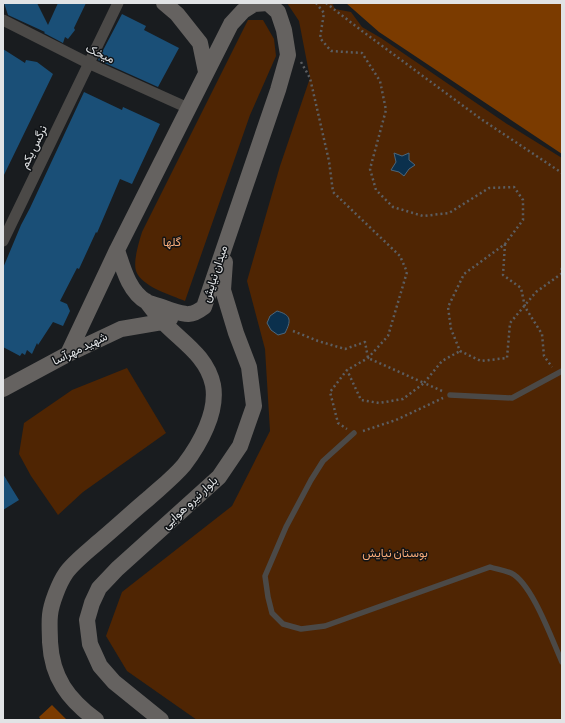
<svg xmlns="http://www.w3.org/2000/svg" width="565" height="723" viewBox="0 0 565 723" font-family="'Sofia Sans Condensed',Vazirmatn,sans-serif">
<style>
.green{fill:#4f2503}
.forest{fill:#7b3b00}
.water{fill:#0b304d;stroke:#4b667b}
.building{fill:#1a4f77}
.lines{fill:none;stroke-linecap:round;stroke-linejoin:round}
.path{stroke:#5c5e61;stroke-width:2.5;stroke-dasharray:2 3;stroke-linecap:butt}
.lane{stroke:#4b4947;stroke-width:5.5}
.street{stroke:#4b4947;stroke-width:11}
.secondary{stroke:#656260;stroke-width:16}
.labels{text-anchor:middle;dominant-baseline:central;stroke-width:3;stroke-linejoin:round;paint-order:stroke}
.street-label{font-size:12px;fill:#e1e3e5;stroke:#101316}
.park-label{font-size:12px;fill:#f7ab79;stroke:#101316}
</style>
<rect width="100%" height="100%" fill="#191c1f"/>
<path class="green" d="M 287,3 L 332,3 L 335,9 L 351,12 L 362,27 L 381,38 L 507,124 L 562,158 L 562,720 L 197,720 L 127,671 L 106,636 L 122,592 L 232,506 L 270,431 L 265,349 L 247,281 L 280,166 L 310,78 L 299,21 Z
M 248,20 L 263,20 L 274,39 L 276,56 L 250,115 L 185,301 C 171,295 142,287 136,271 C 133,261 139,242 142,232 Z
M 127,368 L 166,433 L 83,492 L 58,515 L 31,476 L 19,454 L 24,423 L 72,390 Z"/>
<path class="forest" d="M 346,3 L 562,3 L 562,154 L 379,32 Z
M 52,705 L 67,720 L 41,720 L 39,717 Z"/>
<path class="water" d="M 394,153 L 402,156 L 409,153 L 409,160 L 415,165 L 409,169 L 404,176 L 399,172 L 391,170 L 396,162 Z
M 277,311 C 292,315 291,321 285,333 L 278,335 L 271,330 L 267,323 L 270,316 Z"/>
<path class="building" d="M 4,3 L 37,3 L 48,25 L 58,3 L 86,3 L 74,28 L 75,30 L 68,39 L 65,37 L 63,43 L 44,33 L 45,32 L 8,15 Z
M 122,14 L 146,26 L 144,30 L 179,48 L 158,87 L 98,60 Z
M 3,49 L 25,63 L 26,60 L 37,62 L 53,74 L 3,177 Z
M 84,92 L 122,110 L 123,107 L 160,124 L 132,184 L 120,179 L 97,233 L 96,232 L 79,269 L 77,268 L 60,301 L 67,304 L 70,311 L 63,326 L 53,322 L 38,345 L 37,343 L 32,354 L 27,350 L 25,355 L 22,353 L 20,356 L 3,347 L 3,268 L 21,225 L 30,208 Z
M 3,474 L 19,500 L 3,510 Z"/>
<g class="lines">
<path class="path" d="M 316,3 L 324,13 L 320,38 L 331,51 L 362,53 L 380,81 L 386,110 L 370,169 L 376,190 L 393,207 L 423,216 L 449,213 L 489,188 L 514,187 L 523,200 L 523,220 L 505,244 L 464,274 L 448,307 L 451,329 L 460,351 L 481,361 L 507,358 L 510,323 L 536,292 L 561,274 L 562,267
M 326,3 L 362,31 L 481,119 L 562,173
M 301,62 L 310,78 L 329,161 L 333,192 L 400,256 L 407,272 L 388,336 L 368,358 L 347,370 L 330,392 L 338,423 L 347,429
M 505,244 L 503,275 L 521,288 L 525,307 L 542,334 L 544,356 L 552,367
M 293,331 L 318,341 L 345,349 L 365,342 L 368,358 L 424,383 L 403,399 L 379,403 L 361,400 L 347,370
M 442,391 L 424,383 L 442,361 L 460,351
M 363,431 L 396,420 L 443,398"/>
<path class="lane" d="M 450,395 L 512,398 L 562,371
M 354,433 L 323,461 L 311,480 L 286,527 L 265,576 L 268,597 L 272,613 L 283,624 L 301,629 L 325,626 L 490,567 C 496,569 504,570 511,573 C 532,583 552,640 562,662"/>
<path class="street" d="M 3,20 L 88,63 L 188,108
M 3,241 L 118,3"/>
<path class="secondary" d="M 164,3 L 177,14 L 200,43 L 206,72
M 268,3 L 278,12 L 284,30 L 288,55 L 278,90 L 204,307 C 191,317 186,315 170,310 C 163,307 154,305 147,302 C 129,292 123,268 117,250 L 231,24 L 243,11 L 254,4 L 268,3
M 68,354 L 117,250
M 3,389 L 68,354 L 121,329 L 162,322 L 170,319
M 96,720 C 68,699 52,678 50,642 C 50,634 49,624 50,615 C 51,604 59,583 66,573 C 73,563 87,552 96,544 C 114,529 131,513 149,498 C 160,488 174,477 184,465 C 200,444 218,412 213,385 C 207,356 182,342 163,322 C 157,316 152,308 146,301
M 161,720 L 114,682 L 100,666 L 90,644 L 87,620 L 92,603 L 99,588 L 117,569 L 219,477 L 240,446 L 254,406 L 249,367 L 236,333 L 223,290 L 225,262"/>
</g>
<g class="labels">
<g class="street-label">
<text transform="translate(100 54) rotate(25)">میخک</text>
<text transform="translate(34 147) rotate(-64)">نرگس یکم</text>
<text transform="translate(215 274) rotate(-72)">میدان نیایش</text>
<text transform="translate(80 349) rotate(-26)">شهید مهرآسا</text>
<text transform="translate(190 503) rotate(-43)">بلوار نیرو هوایی</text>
</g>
<g class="park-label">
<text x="172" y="242">گلها</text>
<text x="395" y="553">بوستان نیایش</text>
</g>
</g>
<rect width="565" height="723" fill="none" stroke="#e1e3e5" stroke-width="8"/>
</svg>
